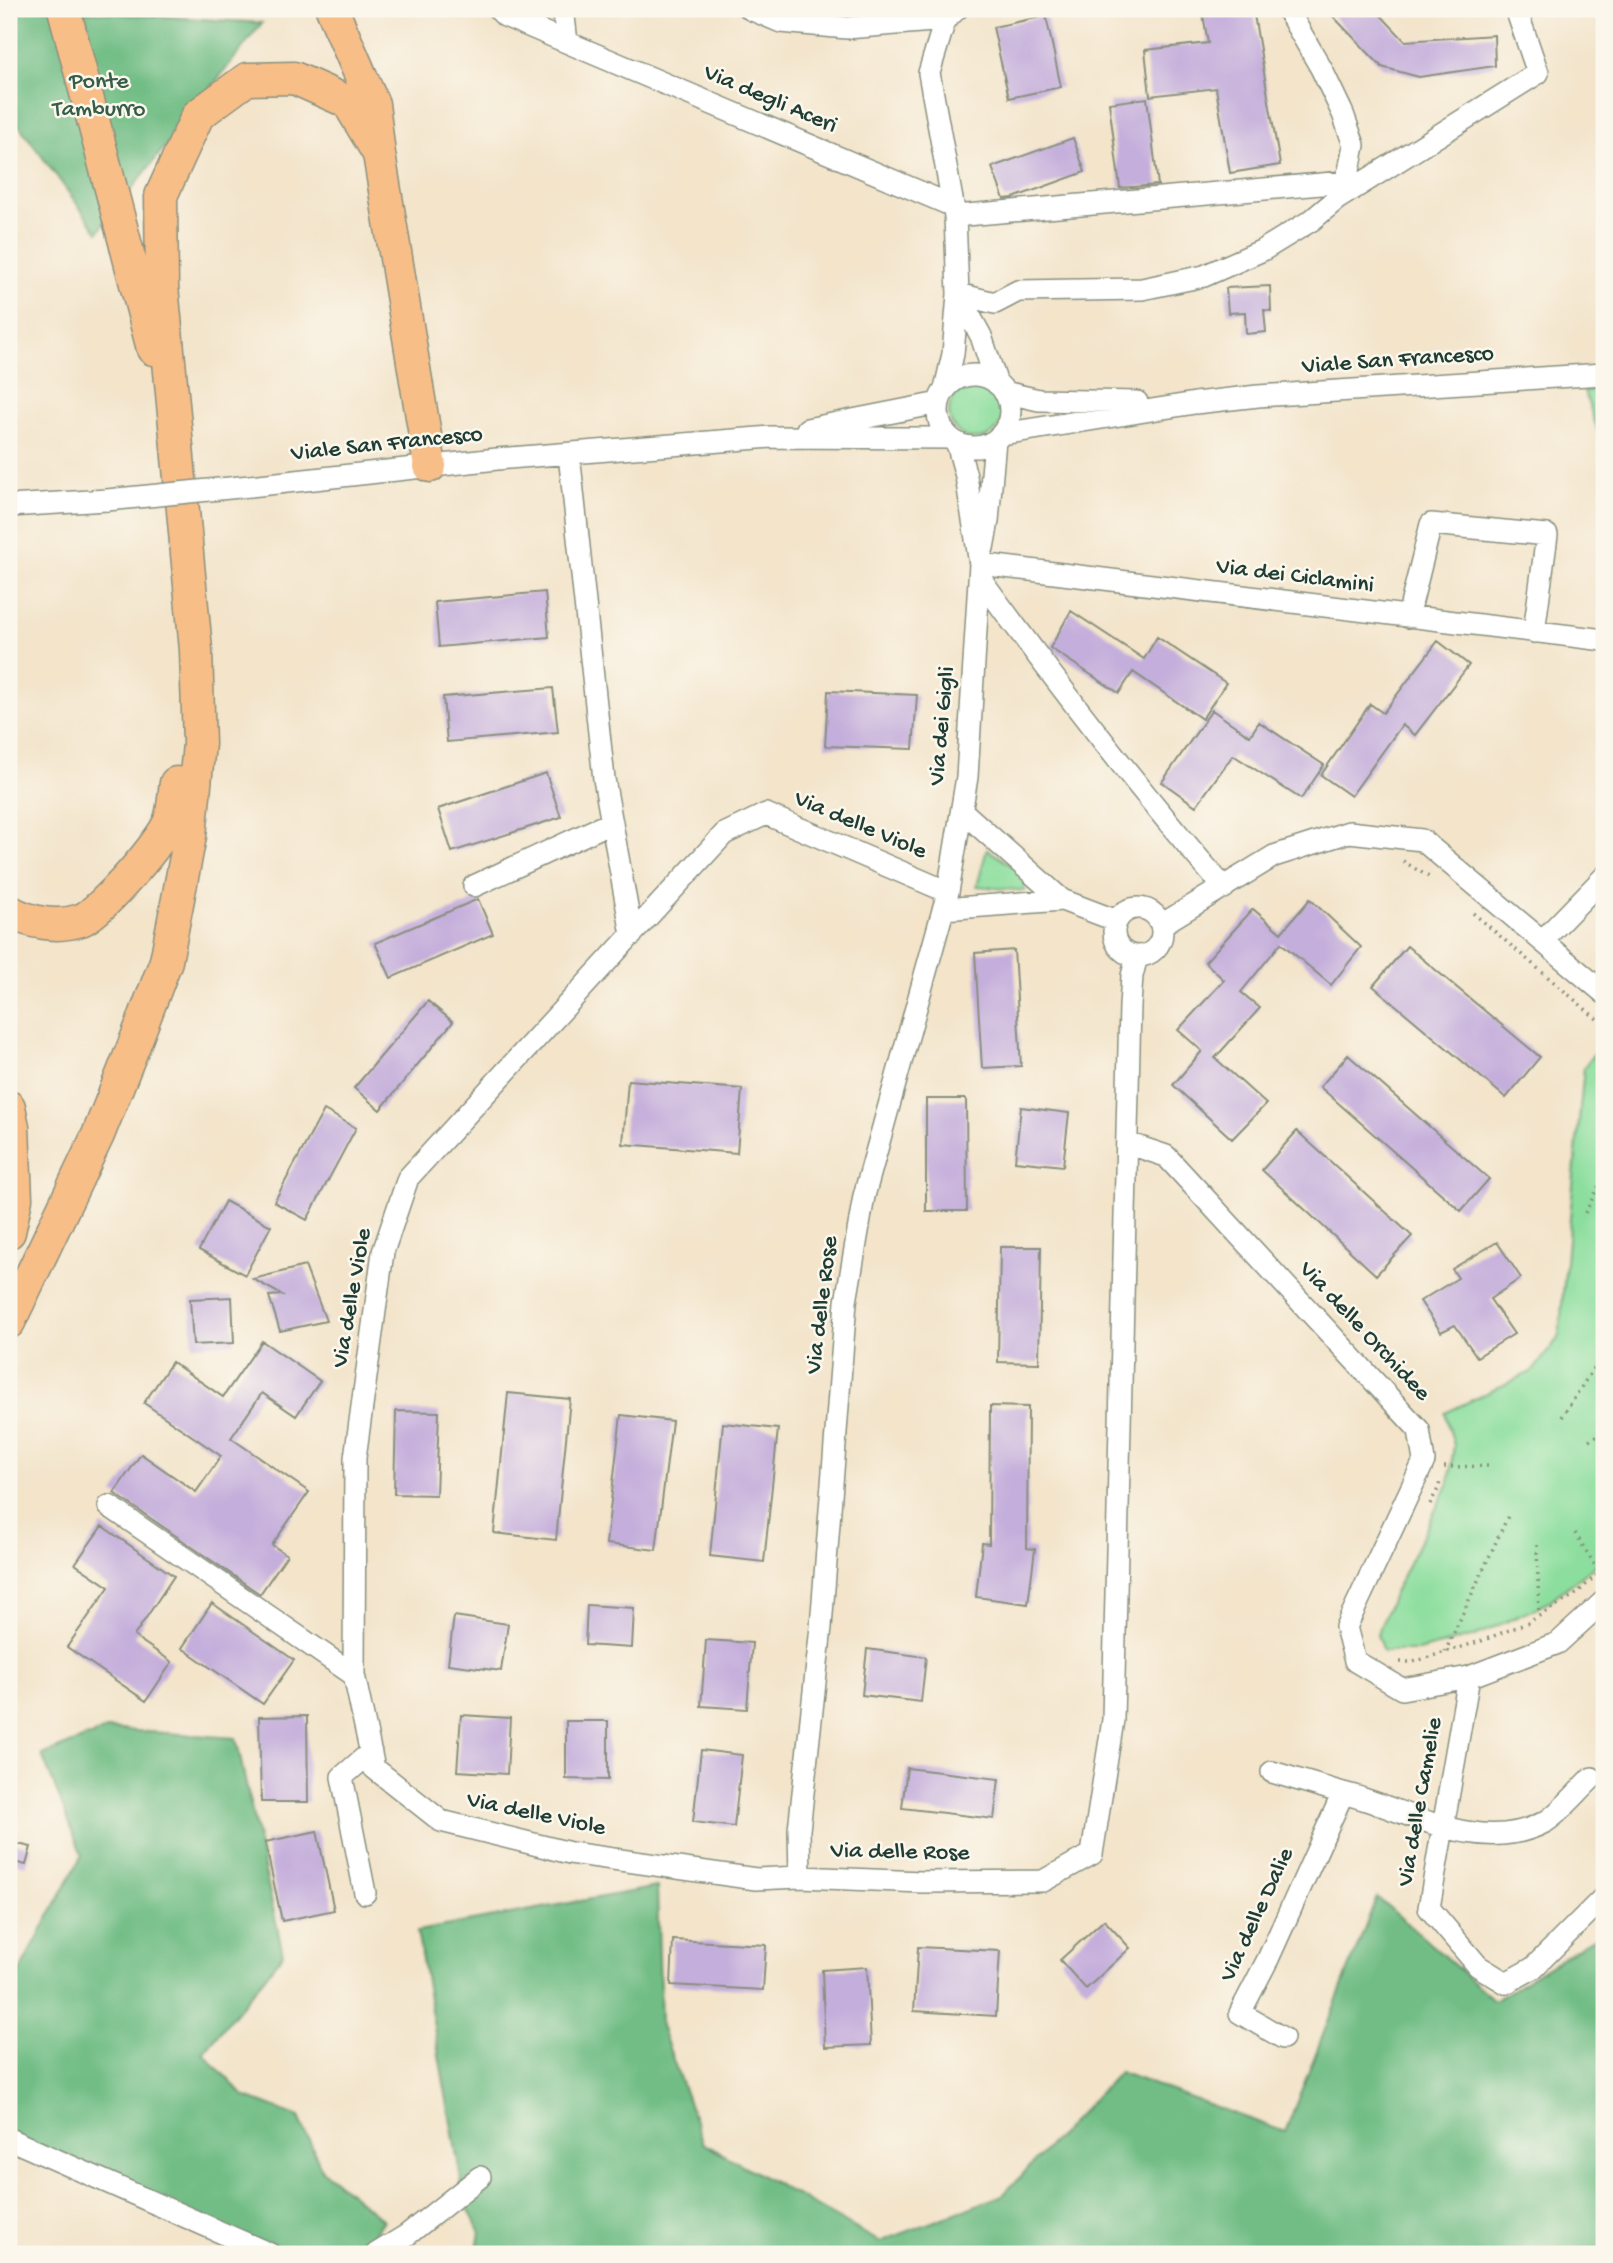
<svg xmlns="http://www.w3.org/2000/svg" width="1613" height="2263" viewBox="0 0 1613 2263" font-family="'Gochi Hand',sans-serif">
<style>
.green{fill:#8cde9e;stroke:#568e69;stroke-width:2}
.forest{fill:#71bd85;stroke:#487d5c;stroke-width:2}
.building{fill:#c4aedb}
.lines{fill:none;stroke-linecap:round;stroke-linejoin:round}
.minor-casing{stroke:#89907f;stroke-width:24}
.highway-casing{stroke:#89907f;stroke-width:35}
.path{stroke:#89907f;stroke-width:3.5;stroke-dasharray:2 5;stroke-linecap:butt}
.minor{stroke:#fff;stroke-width:21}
.highway{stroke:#f7be88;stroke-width:32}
.minor-bridge-casing{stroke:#89907f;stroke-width:24;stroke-linecap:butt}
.minor-bridge{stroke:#fff;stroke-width:21}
.labels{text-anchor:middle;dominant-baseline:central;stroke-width:5;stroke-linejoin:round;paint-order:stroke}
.park-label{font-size:24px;fill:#355d49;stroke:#fbf7ec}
.street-label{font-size:24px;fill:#1f3d34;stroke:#fbf7ec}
</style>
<rect width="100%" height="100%" fill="#fbf7ec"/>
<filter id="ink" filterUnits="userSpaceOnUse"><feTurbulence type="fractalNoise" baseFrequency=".0143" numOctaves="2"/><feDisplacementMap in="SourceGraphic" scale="14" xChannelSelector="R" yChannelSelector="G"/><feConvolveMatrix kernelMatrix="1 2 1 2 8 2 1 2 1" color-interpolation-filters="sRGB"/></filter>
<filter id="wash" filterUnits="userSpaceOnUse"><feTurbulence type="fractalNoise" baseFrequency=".00686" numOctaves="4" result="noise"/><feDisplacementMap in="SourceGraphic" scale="28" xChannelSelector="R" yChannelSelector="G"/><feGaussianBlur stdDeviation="1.57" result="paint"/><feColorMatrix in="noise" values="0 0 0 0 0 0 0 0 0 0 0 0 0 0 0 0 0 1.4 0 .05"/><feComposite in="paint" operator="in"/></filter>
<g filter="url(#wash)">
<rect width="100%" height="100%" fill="#f3e4ca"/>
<path class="green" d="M949 412a27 27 0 1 1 54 0a27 27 0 1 1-54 0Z
M 1604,389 L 1604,438 L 1601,439 L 1584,391 Z
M 987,849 L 1026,875 L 1024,891 L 977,886 Z
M 1604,1040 L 1604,1558 L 1547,1603 L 1475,1636 L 1418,1651 L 1383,1651 L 1377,1635 L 1393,1595 L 1449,1483 L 1454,1445 L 1445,1413 L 1533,1371 L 1559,1337 L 1584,1067 Z"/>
<path class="forest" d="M 9,9 L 43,9 L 262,23 L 98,232 L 9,112 Z
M 108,1729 L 236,1738 L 283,1954 L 203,2053 L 244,2096 L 299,2117 L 322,2170 L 383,2220 L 360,2254 L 251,2254 L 9,2137 L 9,1991 L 82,1855 L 42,1755 Z
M 657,1887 L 661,2026 L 703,2143 L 880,2242 L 1003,2195 L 1119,2072 L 1285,2132 L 1377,1897 L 1494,2000 L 1604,1932 L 1604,2254 L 476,2254 L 480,2232 L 465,2202 L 417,1931 Z"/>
<g id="blocks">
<path class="building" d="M 1202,9 L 1253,9 L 1280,165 L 1230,173 L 1216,88 L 1150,96 L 1145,50 L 1208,43 Z
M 1326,9 L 1375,9 L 1405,41 L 1494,35 L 1495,66 L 1419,77 L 1382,67 Z
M 1046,16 L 1061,87 L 1009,98 L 993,27 Z
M 1147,98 L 1158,185 L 1120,188 L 1109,103 Z
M 1073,138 L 1085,172 L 1013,198 L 1004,199 L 992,167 Z
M 1270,286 L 1271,311 L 1264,310 L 1266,332 L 1246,334 L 1245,312 L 1228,313 L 1226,288 Z
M 545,592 L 549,637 L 439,647 L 435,602 Z
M 1071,611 L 1144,659 L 1157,637 L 1226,683 L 1202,719 L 1133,672 L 1119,693 L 1050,648 Z
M 1438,641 L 1469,665 L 1415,735 L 1402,725 L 1351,796 L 1321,775 L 1370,704 L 1383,713 Z
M 553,688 L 558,732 L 447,742 L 443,697 Z
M 828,691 L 917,695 L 913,749 L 825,746 Z
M 1212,710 L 1250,736 L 1259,722 L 1324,765 L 1301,799 L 1233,755 L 1196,806 L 1162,782 Z
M 546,773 L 561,817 L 452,852 L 438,809 Z
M 478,899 L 493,934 L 391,978 L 375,943 Z
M 1310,899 L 1361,947 L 1331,985 L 1281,943 L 1241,992 L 1260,1008 L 1215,1058 L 1266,1104 L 1232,1139 L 1173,1085 L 1202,1051 L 1178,1030 L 1224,980 L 1205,962 L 1253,909 L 1281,933 Z
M 1407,946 L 1540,1057 L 1506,1098 L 1373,986 Z
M 1014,950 L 1021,1066 L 982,1068 L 975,953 Z
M 428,1001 L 453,1022 L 380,1110 L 354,1088 Z
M 1348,1055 L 1489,1179 L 1461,1211 L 1320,1087 Z
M 628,1080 L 742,1089 L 737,1153 L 623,1144 Z
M 926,1099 L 966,1099 L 967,1211 L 926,1211 Z
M 1021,1107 L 1069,1113 L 1063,1166 L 1015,1161 Z
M 324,1110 L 356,1128 L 307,1220 L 274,1202 Z
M 1297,1131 L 1412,1236 L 1376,1275 L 1262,1170 Z
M 225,1201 L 271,1226 L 245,1275 L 199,1250 Z
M 1497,1242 L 1521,1278 L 1490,1299 L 1514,1334 L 1477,1357 L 1455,1325 L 1441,1332 L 1420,1301 L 1458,1278 L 1452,1269 Z
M 1000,1247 L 1041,1247 L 1039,1363 L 998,1362 Z
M 305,1266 L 326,1321 L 280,1331 L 269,1296 L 282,1295 L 253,1279 Z
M 232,1297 L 234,1343 L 193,1345 L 190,1299 Z
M 262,1341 L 320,1381 L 296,1416 L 262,1393 L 231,1438 L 309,1492 L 272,1545 L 287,1555 L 260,1594 L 114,1493 L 141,1454 L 196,1492 L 221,1456 L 144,1403 L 172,1362 L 223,1397 Z
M 508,1393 L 570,1399 L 556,1540 L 494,1533 Z
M 990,1406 L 1028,1407 L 1027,1548 L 1035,1549 L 1028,1604 L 976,1597 L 982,1543 L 989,1544 Z
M 396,1411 L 439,1412 L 436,1495 L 394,1494 Z
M 621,1415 L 672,1421 L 656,1550 L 606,1544 Z
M 723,1423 L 778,1429 L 764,1562 L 710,1556 Z
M 102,1526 L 174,1576 L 134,1636 L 172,1662 L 146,1701 L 67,1647 L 109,1587 L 75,1564 Z
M 212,1603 L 294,1660 L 263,1704 L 182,1648 Z
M 587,1605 L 634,1608 L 632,1648 L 585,1645 Z
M 454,1616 L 508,1624 L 501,1671 L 448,1664 Z
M 706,1640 L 752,1643 L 747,1709 L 701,1706 Z
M 867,1649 L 926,1657 L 921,1702 L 862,1695 Z
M 461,1715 L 510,1718 L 507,1774 L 457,1771 Z
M 307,1716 L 308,1802 L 261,1802 L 259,1717 Z
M 566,1721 L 608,1721 L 608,1780 L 566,1779 Z
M 701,1750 L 742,1755 L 734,1827 L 693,1822 Z
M 907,1768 L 999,1779 L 994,1819 L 902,1808 Z
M 317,1831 L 334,1910 L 282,1921 L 265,1842 Z
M 9,1842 L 31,1847 L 26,1865 L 9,1861 Z
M 1104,1920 L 1130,1948 L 1086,1989 L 1060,1960 Z
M 673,1940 L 766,1945 L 763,1990 L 671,1985 Z
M 918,1947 L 1000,1951 L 996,2016 L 914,2011 Z
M 867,1967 L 871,2045 L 825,2047 L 822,1970 Z"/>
</g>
</g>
<g filter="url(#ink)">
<use href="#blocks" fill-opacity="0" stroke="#89907f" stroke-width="2"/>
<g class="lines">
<g class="minor-casing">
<path id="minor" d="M 498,9 L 505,16 L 953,206
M 563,9 L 567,42
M 750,9 L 781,22 L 847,28 L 945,20
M 1337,199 L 1538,73 L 1516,9
M 955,216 L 1344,182
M 958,294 L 995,303 L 1018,291 L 1142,289 L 1204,276 L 1263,250 L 1312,220 L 1337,199 L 1349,171 L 1354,145 L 1343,114 L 1321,68 L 1287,9
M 958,294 L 981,336 L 997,384
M938 411a36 36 0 1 1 72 0a36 36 0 1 1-72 0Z
M 945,389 L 953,354 L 958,294 L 955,216 L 929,73 L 945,20 L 957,9
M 1004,392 L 1039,400 L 1137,402
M 807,429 L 939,403
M 1002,434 L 1195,403 L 1258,396 L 1604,374
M 957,443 L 966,476 L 980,564 L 967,777 L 948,892 L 864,1196 L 846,1302 L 821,1627 L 799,1830 L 800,1877 L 922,1882 L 1043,1881 L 1092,1854 L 1113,1720 L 1130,1006 L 1132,976 L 1137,956
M 569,454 L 604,779 L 632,935
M 250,486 L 497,459 L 771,437 L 950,438
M 9,506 L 107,500
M 983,548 L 988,521 L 995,440
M 980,564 L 1604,640
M 980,578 C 1058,685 1138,789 1224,888
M 1408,617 L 1431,524 L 1547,535 L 1534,632
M 962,811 L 1062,900 L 1117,921
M 474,886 L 612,822
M1114 932a24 24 0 1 1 48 0a24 24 0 1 1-48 0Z
M 943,909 L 1062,900
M 1161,925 L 1274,856 L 1349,832 L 1422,840 L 1604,993
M 1543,940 L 1604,877
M 1127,1143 L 1166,1156 L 1419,1430 L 1424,1461 L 1346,1627 L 1355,1661 L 1402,1689 L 1469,1677 L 1558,1643 L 1604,1601
M 109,1506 L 354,1675
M 1469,1677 L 1429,1908 L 1478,1966 L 1506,1983 L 1533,1968 L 1604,1897
M 1272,1772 L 1343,1793
M 800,1877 L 756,1879 L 570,1853 L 441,1821 L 374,1768 L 354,1675 L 355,1458 L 383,1252 L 408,1178 L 724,834 L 766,814 L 948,892
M 365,1893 L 342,1777 L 371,1752
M 1283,2038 L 1240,2013 L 1268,1959 L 1343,1793 C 1408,1809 1478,1857 1545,1822 C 1558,1815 1580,1789 1592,1778
M 9,2139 L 270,2254
M 376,2254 L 407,2235 L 480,2177"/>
</g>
<g class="highway-casing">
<path id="highway" d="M 64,9 L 153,349
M 332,9 L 373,104 L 379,154 L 430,466
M 9,911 C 30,923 57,928 81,920 C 100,913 164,840 170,820 C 174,808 174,795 176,783
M 9,1107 L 13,1127 L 16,1199 L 9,1232
M 9,1322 L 98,1135 L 136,1040 L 166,961 L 190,836 L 199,744 L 196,650 L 162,286 L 161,196 L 198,115 L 247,79 L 294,78 L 348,102 L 379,154"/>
</g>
<path class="path" d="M 1403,861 L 1432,879
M 1473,913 L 1604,1025
M 1585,1213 L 1604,1176
M 1562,1417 L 1604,1352
M 1589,1440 L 1604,1432
M 1444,1467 L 1491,1466
M 1430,1504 L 1439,1487 L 1440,1480
M 1575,1533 L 1599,1572
M 1537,1545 L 1539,1615
M 1445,1652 L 1508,1516
M 1400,1662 L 1413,1662 L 1481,1641 L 1527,1623 L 1576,1594 L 1604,1568"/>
<use href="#minor" class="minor"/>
<use href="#highway" class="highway"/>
<g class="minor-bridge-casing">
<path id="minor-bridge" d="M 107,500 L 250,486"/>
</g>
<use href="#minor-bridge" class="minor-bridge"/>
</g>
</g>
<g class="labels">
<g class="park-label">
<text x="99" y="82">Ponte<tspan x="99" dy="28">Tamburro</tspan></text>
</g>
<g class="street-label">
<text transform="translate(770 100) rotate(23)">Via degli Aceri</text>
<text transform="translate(1398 361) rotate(-4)">Viale San Francesco</text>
<text transform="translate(387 445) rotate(-6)">Viale San Francesco</text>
<text transform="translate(1295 577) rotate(7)">Via dei Ciclamini</text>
<text transform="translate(943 726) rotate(-85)">Via dei Gigli</text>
<text transform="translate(860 826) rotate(23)">Via delle Viole</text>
<text transform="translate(353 1298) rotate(-80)">Via delle Viole</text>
<text transform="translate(823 1305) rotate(-83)">Via delle Rose</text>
<text transform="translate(1364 1332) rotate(47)">Via delle Orchidee</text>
<text transform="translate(1421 1802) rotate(-80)">Via delle Camelie</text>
<text transform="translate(536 1815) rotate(12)">Via delle Viole</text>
<text transform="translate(900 1853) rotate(1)">Via delle Rose</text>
<text transform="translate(1258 1915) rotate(-65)">Via delle Dalie</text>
</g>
</g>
<rect width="1613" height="2263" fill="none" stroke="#fbf7ec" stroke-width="35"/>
</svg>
